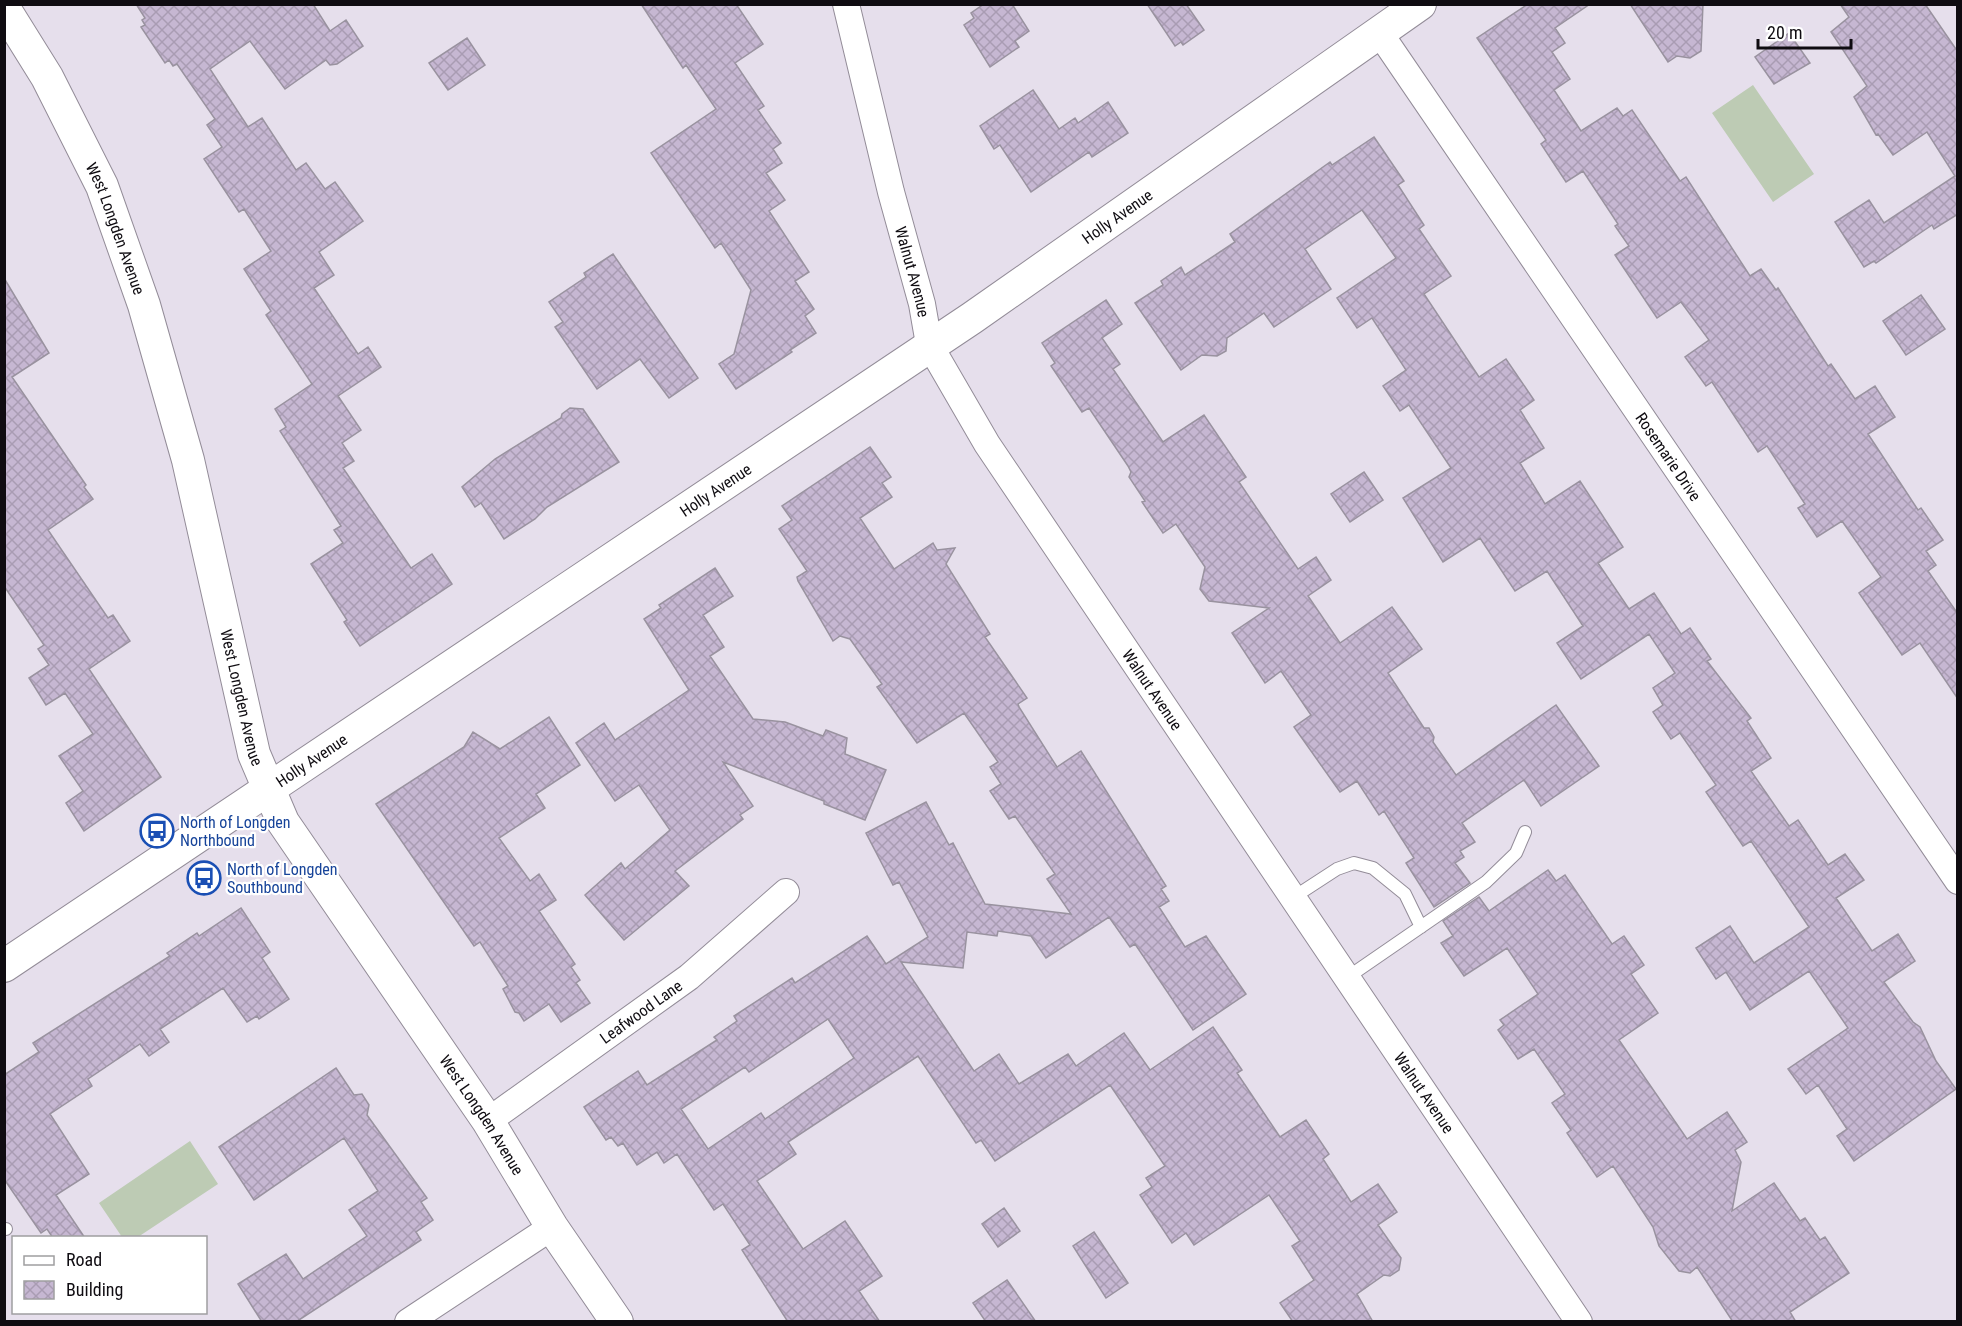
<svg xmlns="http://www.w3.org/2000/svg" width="1962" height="1326" viewBox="0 0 1962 1326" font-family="'Roboto Condensed',sans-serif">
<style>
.grass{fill:#bdcbb4}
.building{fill:url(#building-cross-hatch);stroke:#99929f;stroke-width:1.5;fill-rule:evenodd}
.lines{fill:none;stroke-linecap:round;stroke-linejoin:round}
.service-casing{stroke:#938c98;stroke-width:14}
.minor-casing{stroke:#938c98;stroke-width:28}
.tertiary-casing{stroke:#938c98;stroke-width:34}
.service{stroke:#fff;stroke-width:12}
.minor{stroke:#fff;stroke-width:26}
.tertiary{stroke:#fff;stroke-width:32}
.labels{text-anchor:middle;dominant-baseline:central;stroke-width:4.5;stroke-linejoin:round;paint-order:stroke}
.street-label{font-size:16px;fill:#0f0c11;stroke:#fff}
.transit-label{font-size:16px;fill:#164399;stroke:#fff;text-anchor:start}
</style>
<defs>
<pattern id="building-cross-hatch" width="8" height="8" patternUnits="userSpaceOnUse" patternTransform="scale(1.5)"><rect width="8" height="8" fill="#c6b7d2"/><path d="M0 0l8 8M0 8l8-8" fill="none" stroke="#a99cb3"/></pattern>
</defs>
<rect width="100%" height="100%" fill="#e6dfec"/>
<path class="grass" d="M 1753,85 L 1814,174 L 1773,202 L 1712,113 Z
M 190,1141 L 218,1184 L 138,1237 L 122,1237 L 99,1203 Z"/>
<path class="building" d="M 136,4 L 313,4 L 330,31 L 346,20 L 363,46 L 337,64 L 330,65 L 326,60 L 285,89 L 250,41 L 210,69 L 248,127 L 262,118 L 296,170 L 306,163 L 325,189 L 335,182 L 363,221 L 319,252 L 334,275 L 314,288 L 358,354 L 368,347 L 381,367 L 338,396 L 361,430 L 342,443 L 354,461 L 343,468 L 411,568 L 432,554 L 452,584 L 360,646 L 344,622 L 347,620 L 311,564 L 343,543 L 334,530 L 341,526 L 280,431 L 286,427 L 275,409 L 312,384 L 266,315 L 271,311 L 244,269 L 271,251 L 244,209 L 239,212 L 204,159 L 222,147 L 207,125 L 215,119 L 177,64 L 173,66 L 169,60 L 165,63 L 141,27 L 145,25 L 142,20 L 145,18 Z
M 641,4 L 736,4 L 763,44 L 735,63 L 764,106 L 758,110 L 781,143 L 773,149 L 782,163 L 766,173 L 785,200 L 769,211 L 809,272 L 795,281 L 814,309 L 805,316 L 816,333 L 790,350 L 792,352 L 736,389 L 719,364 L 734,354 L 751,290 L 721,243 L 715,248 L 651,153 L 716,109 L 686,65 L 683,68 Z
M 984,4 L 1012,4 L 1029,31 L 1015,41 L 1019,47 L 990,67 L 964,25 L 974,18 L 971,13 Z
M 1147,4 L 1186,4 L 1204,30 L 1183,45 L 1181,42 L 1175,46 Z
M 1528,4 L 1590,4 L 1555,28 L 1565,43 L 1552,52 L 1570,79 L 1554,90 L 1581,131 L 1617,108 L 1623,116 L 1632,110 L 1680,181 L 1686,177 L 1750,276 L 1761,269 L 1776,290 L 1778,288 L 1828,366 L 1831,364 L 1855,399 L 1875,386 L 1895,417 L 1868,434 L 1918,510 L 1921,508 L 1943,540 L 1926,551 L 1936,565 L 1928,571 L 1958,614 L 1958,699 L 1920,643 L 1902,655 L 1859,593 L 1881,577 L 1842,521 L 1817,537 L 1798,508 L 1805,504 L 1767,446 L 1758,452 L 1712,382 L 1706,386 L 1685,357 L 1709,340 L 1681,302 L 1657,318 L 1615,255 L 1629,246 L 1615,226 L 1618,224 L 1583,171 L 1566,182 L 1541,144 L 1546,140 L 1477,38 Z
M 1630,4 L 1703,4 L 1701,51 L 1690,58 L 1677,56 L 1668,62 Z
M 1840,4 L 1925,4 L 1958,52 L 1958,214 L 1934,229 L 1932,225 L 1876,263 L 1874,261 L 1864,267 L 1835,222 L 1869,200 L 1884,223 L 1955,176 L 1927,132 L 1893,155 L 1878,134 L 1876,135 L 1854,97 L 1867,86 L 1831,32 L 1849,17 Z
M 1789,33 L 1810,63 L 1774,84 L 1755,57 Z
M 467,38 L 485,65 L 448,90 L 429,63 Z
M 1033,90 L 1059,129 L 1075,118 L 1078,123 L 1108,102 L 1128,133 L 1092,157 L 1089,152 L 1031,192 L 1000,145 L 994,149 L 980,126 Z
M 1374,137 L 1404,181 L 1398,185 L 1424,225 L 1419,229 L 1451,276 L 1424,294 L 1479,377 L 1506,359 L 1534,400 L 1520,410 L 1544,448 L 1520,463 L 1545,504 L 1580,481 L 1623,547 L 1598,563 L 1629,609 L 1654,593 L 1681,634 L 1690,628 L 1711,659 L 1707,661 L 1751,718 L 1747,721 L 1771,758 L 1751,771 L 1789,826 L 1798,820 L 1828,865 L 1845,854 L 1864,880 L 1836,898 L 1872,951 L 1898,934 L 1915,961 L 1884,982 L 1913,1022 L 1920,1027 L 1936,1061 L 1956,1089 L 1854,1161 L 1837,1136 L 1847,1129 L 1818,1085 L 1806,1094 L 1788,1069 L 1848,1028 L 1809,971 L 1750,1010 L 1726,972 L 1716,979 L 1696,948 L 1730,926 L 1754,963 L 1809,927 L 1751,841 L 1743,846 L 1706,792 L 1716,785 L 1680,733 L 1671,739 L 1653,712 L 1663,705 L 1653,688 L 1675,673 L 1649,634 L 1581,679 L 1557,643 L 1583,626 L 1547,571 L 1515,591 L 1480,538 L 1443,562 L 1403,498 L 1451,468 L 1409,405 L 1400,411 L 1383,386 L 1406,370 L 1372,318 L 1357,328 L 1337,298 L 1396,258 L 1362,210 L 1305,249 L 1331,289 L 1274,327 L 1264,313 L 1227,338 L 1226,351 L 1217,356 L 1202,355 L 1181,370 L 1135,303 L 1163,285 L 1161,281 L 1181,267 L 1185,275 L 1235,242 L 1230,234 L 1330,162 L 1332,165 Z
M 613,254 L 698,378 L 669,398 L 640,359 L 597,389 L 555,327 L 563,322 L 549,302 L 586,277 L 584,273 Z
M 4,278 L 49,353 L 12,377 L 86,485 L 84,487 L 93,499 L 48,530 L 108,618 L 113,615 L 130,641 L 89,669 L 161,777 L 84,831 L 66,803 L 83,791 L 59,756 L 93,734 L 65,693 L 46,705 L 29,678 L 49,665 L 38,649 L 44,645 L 4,586 Z
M 1921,295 L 1945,329 L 1906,355 L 1883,321 Z
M 1106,300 L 1122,324 L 1102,338 L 1120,364 L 1113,369 L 1163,442 L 1204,415 L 1246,477 L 1239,482 L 1298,569 L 1316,557 L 1331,580 L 1308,596 L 1340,643 L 1392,607 L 1422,649 L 1388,673 L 1424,728 L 1429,728 L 1434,737 L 1433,742 L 1456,775 L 1556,705 L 1599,766 L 1541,806 L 1524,780 L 1462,823 L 1475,842 L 1460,851 L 1464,857 L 1455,863 L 1470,883 L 1434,907 L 1406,863 L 1414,858 L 1384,811 L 1379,815 L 1357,781 L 1340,792 L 1294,727 L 1311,715 L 1281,671 L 1265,683 L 1232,633 L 1269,608 L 1209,601 L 1200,589 L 1205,567 L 1176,524 L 1163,533 L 1142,502 L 1145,501 L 1129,477 L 1131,472 L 1128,466 L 1089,408 L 1082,412 L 1051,366 L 1055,363 L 1042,343 Z
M 570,408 L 583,409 L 619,462 L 547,507 L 535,519 L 504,539 L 481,503 L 475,507 L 462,487 L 495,459 L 561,418 L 562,414 Z
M 870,447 L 891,477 L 882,483 L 892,497 L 860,518 L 894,569 L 933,543 L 937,550 L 955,548 L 946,564 L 990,634 L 985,637 L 1027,698 L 1018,704 L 1019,707 L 1057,767 L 1081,751 L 1166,886 L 1161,889 L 1169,901 L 1159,907 L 1185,947 L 1206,936 L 1246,994 L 1193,1030 L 1135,944 L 1130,947 L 1109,917 L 1046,958 L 1031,936 L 998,931 L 997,936 L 967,932 L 963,968 L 901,962 L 974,1071 L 999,1054 L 1019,1084 L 1068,1054 L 1076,1066 L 1124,1033 L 1150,1070 L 1213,1027 L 1242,1070 L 1237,1073 L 1280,1137 L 1306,1120 L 1329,1154 L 1323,1159 L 1351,1202 L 1378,1184 L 1397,1212 L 1378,1225 L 1401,1258 L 1399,1270 L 1390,1276 L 1384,1275 L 1357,1294 L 1373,1322 L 1293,1322 L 1280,1303 L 1314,1280 L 1292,1246 L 1300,1241 L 1269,1195 L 1194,1245 L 1186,1233 L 1172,1243 L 1140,1195 L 1152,1187 L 1146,1178 L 1165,1166 L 1110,1085 L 995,1161 L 981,1140 L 976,1143 L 918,1056 L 788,1142 L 796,1154 L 757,1181 L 803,1249 L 845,1221 L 882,1276 L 859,1291 L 880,1322 L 788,1322 L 742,1250 L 750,1245 L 723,1204 L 714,1210 L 677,1154 L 664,1163 L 657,1152 L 637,1165 L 623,1143 L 618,1146 L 611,1137 L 606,1140 L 584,1107 L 638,1071 L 647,1085 L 717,1040 L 714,1037 L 737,1021 L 734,1016 L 792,978 L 795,983 L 867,936 L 886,964 L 928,937 L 899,882 L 893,885 L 866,833 L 926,802 L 949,845 L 953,843 L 985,904 L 1071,914 L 1047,879 L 1055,874 L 1015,816 L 1009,819 L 990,791 L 1001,784 L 990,767 L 998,762 L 964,713 L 917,743 L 877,687 L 882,684 L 850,639 L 840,636 L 833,641 L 798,581 L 797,577 L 807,571 L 779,529 L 792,520 L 782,506 ZM 828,1019 L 854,1058 L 765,1119 L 761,1113 L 708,1149 L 681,1109 L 745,1067 L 749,1072 Z
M 1364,472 L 1383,500 L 1350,522 L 1331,494 Z
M 715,568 L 733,596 L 703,615 L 724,647 L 710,656 L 753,719 L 785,722 L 823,736 L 826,730 L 847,738 L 845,754 L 886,770 L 865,820 L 824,804 L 824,801 L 723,762 L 753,806 L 740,815 L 743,819 L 675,871 L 689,886 L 624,940 L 585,895 L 621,863 L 625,869 L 670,830 L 639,785 L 615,801 L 576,743 L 604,723 L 615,740 L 689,690 L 644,619 L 661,608 L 659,605 Z
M 549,717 L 580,765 L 536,794 L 545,808 L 499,838 L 530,881 L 539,874 L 556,900 L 539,911 L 575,964 L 571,967 L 580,980 L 576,983 L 590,1003 L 561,1022 L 549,1004 L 524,1021 L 519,1013 L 515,1012 L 503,989 L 508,986 L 480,942 L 474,946 L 376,804 L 464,747 L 473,732 L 500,749 Z
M 1548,870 L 1556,881 L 1565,875 L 1612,944 L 1624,936 L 1644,965 L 1631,974 L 1658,1013 L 1619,1040 L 1687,1139 L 1727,1112 L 1747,1142 L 1735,1150 L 1741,1162 L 1732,1211 L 1774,1183 L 1800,1221 L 1805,1218 L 1820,1240 L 1825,1237 L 1849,1273 L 1790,1312 L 1796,1322 L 1733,1322 L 1697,1267 L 1690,1273 L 1679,1271 L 1659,1246 L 1653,1227 L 1613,1166 L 1597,1177 L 1567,1133 L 1571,1130 L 1552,1103 L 1565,1094 L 1534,1049 L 1518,1059 L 1498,1030 L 1504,1025 L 1500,1020 L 1538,994 L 1507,948 L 1464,976 L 1441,943 L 1453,936 L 1443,921 L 1479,897 L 1489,911 Z
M 241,908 L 270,952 L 262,958 L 289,999 L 259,1019 L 257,1016 L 247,1022 L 223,988 L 160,1029 L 169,1042 L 149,1056 L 140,1044 L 88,1079 L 92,1086 L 50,1114 L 89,1174 L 56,1195 L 85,1238 L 53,1238 L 47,1229 L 41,1233 L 4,1179 L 4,1075 L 39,1052 L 33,1043 L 170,956 L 167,953 L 197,933 L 199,936 Z
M 336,1068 L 354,1095 L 362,1094 L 369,1105 L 367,1115 L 427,1198 L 421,1202 L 433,1220 L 416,1232 L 421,1240 L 296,1322 L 262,1322 L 238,1284 L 286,1254 L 303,1279 L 367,1236 L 349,1210 L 378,1191 L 344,1138 L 254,1200 L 219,1147 Z
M 1004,1208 L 1020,1231 L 998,1247 L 982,1224 Z
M 1094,1232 L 1128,1283 L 1106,1298 L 1073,1246 Z
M 1007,1280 L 1036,1322 L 986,1322 L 973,1303 Z"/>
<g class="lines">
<g class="service-casing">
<path id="service" d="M 1294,897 L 1337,869 L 1354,863 L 1373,868 L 1405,894 L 1421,927
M 1348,977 L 1486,882 L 1516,853 L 1525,832
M 4,1229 L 6,1229"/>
</g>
<g class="minor-casing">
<g id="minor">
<path id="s1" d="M 846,4 L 891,192 L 922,304 L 929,344 L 987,444 L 1579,1322"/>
<path id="s2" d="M 1379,32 L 1958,881"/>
<path id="s3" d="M 488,1121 L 689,977 L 786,892"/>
<path d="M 408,1322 L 552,1227"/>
</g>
</g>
<g class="tertiary-casing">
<g id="tertiary">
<path id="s4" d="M 4,8 L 47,77 L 102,186 L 144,305 L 188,460 L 254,754 L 283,822 L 488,1121 L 552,1227 L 617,1322"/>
<path id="s5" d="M 4,966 L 972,318 L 1420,4"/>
</g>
</g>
<use href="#service" class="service"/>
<use href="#minor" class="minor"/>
<use href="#tertiary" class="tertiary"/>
</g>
<defs>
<g id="bus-ring" transform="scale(1.725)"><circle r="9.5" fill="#fff" stroke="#1a4fb4" stroke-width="1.5"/><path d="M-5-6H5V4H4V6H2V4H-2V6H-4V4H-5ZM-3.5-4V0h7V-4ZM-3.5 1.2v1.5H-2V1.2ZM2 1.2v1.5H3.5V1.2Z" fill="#1a4fb4"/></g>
</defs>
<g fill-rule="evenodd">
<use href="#bus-ring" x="157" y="831"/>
<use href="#bus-ring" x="204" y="878"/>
</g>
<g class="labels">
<g class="street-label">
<text stroke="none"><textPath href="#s5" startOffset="1342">Holly Avenue</textPath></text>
<text stroke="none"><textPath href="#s4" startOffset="248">West Longden Avenue</textPath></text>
<text stroke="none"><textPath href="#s1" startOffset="276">Walnut Avenue</textPath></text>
<text stroke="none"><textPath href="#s2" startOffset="514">Rosemarie Drive</textPath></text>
<text stroke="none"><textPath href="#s5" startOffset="856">Holly Avenue</textPath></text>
<text stroke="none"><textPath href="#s1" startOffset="762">Walnut Avenue</textPath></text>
<text stroke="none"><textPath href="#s4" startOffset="734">West Longden Avenue</textPath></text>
<text stroke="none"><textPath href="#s5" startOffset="370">Holly Avenue</textPath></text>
<text stroke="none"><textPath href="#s3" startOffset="188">Leafwood Lane</textPath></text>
<text stroke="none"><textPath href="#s1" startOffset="1248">Walnut Avenue</textPath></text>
<text stroke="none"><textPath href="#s4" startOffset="1220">West Longden Avenue</textPath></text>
</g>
<g class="transit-label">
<text x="180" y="822">North of Longden<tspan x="180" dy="18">Northbound</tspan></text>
<text x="227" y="869">North of Longden<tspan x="227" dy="18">Southbound</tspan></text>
</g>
</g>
<rect width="1962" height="1326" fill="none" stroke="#0f0c11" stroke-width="12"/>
<rect x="12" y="1236" width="195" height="78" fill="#ffffff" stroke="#9f9ea0" stroke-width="1.5"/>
<rect x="24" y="1256" width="30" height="9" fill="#ffffff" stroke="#9f9ea0" stroke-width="1.5"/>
<text x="66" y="1266" font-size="18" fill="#0f0c11">Road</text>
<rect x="24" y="1281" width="30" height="18" fill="url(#building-cross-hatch)" stroke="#9f9ea0" stroke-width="1.5"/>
<text x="66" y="1296" font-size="18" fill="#0f0c11">Building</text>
<path d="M1758 39v9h93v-9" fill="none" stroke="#0f0c11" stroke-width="3"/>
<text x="1767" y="39" font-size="18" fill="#0f0c11" stroke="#ffffff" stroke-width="4.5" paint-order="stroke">20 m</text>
</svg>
